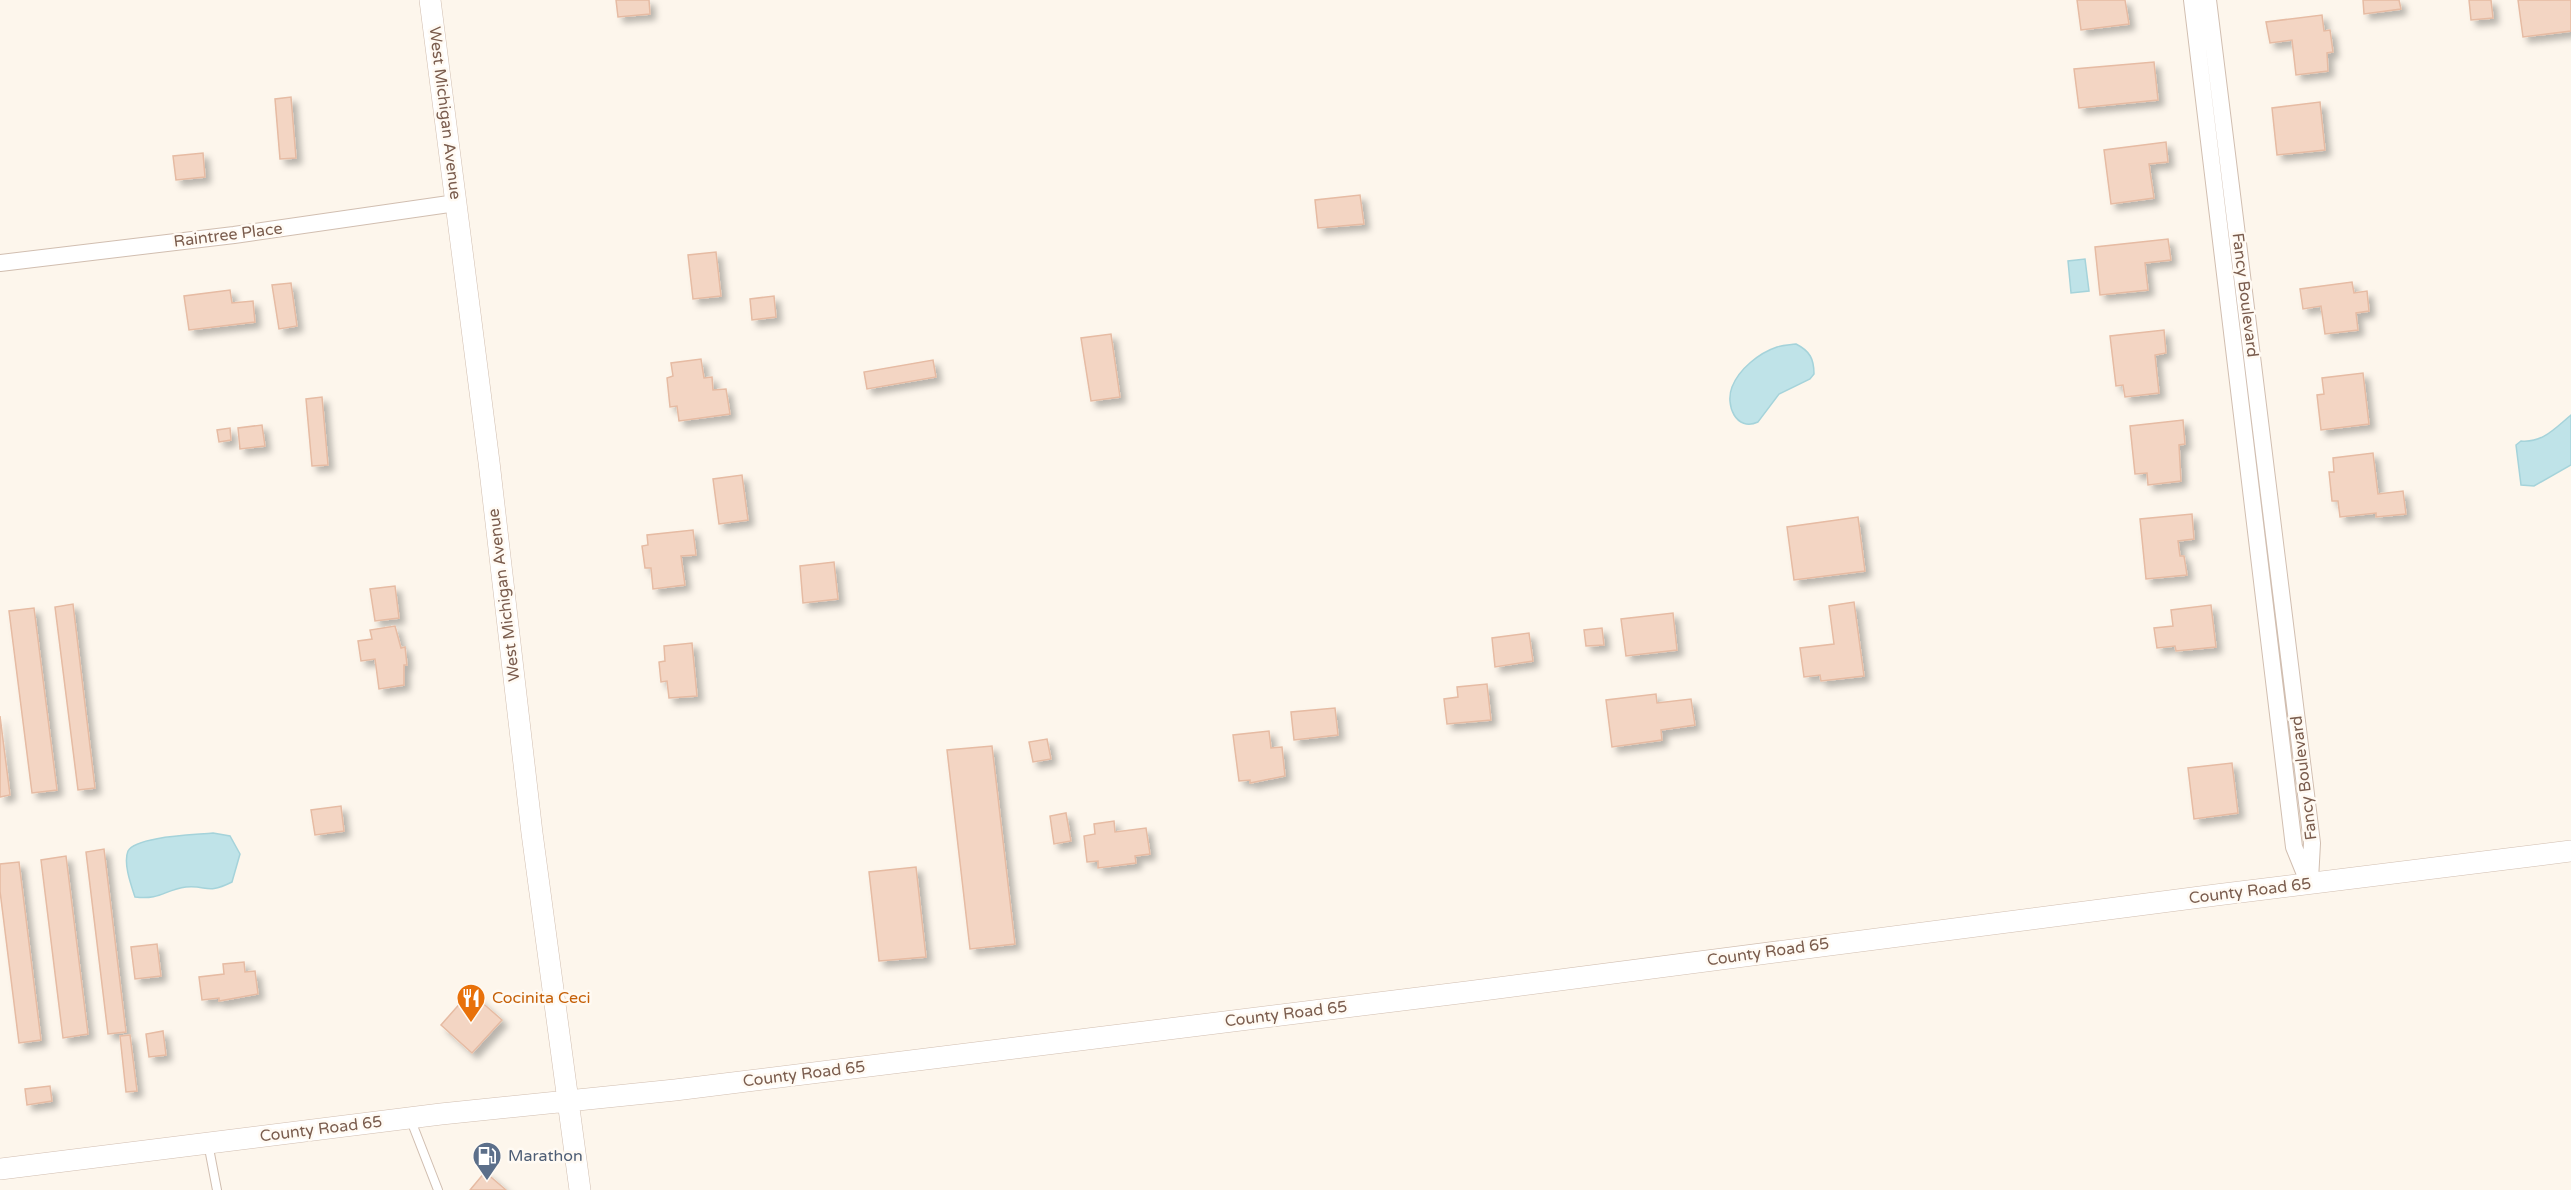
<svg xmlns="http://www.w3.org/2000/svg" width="2571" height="1190" viewBox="0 0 2571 1190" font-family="'Varela Round',sans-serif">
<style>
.water{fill:#bfe3e8;stroke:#a5d3da;stroke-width:1.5}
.building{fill:#f3d5c3;stroke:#e6bba3;stroke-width:1.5;filter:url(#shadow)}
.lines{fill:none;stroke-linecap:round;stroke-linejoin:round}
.service-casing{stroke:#d1beb0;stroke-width:10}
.minor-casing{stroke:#d1beb0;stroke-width:18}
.tertiary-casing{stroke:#d1beb0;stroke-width:22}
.service{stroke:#fff;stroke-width:8}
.minor{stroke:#fff;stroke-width:16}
.tertiary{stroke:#fff;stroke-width:21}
.labels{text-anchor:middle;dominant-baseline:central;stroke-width:5;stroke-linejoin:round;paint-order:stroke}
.street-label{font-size:16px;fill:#7a5c4d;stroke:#fffaf3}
.food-label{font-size:16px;fill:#c56008;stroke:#fffaf3;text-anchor:start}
.service-label{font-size:16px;fill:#4e5e75;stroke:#fffaf3;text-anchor:start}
</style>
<defs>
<filter id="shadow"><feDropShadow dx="5.5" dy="5.5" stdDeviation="3" flood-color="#0004"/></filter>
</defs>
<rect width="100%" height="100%" fill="#fdf6ec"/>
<path class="water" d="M 2085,259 L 2089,291 L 2071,293 L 2068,261 Z
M 1796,344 C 1810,351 1814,359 1814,374 L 1810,379 L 1779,394 L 1758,422 C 1736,432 1725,405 1732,387 C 1739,369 1759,353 1777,347 C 1783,345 1789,345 1796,344 Z
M 2571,415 L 2571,465 L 2534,486 L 2521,485 L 2516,445 L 2521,441 C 2543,443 2555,428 2571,415 Z
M 213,833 L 230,836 L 240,854 L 232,882 C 206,895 208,885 186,887 C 164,890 161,900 135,897 C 131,885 123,863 128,851 C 136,836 196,835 213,833 Z"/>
<path class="building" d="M 616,0 L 649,0 L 650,14 L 618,17 Z
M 2077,0 L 2125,0 L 2129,24 L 2081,30 Z
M 2363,0 L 2399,0 L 2401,9 L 2364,14 Z
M 2469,0 L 2491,0 L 2493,18 L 2471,20 Z
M 2518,0 L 2571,0 L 2571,31 L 2523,37 Z
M 2322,15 L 2324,31 L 2330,30 L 2333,52 L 2327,53 L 2328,71 L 2296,75 L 2292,40 L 2270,43 L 2266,22 Z
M 2154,62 L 2158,100 L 2079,108 L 2074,69 Z
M 291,97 L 296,158 L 280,159 L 275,99 Z
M 2320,102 L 2325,150 L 2277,155 L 2272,108 Z
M 2166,142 L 2168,162 L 2149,164 L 2154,198 L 2111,204 L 2104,150 Z
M 203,153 L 205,177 L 176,180 L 173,156 Z
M 1360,195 L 1364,224 L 1318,228 L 1315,200 Z
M 2168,239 L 2171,260 L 2145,263 L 2148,290 L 2100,295 L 2095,247 Z
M 716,252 L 721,296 L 693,299 L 688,255 Z
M 2352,282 L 2354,293 L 2367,291 L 2369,311 L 2356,313 L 2358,330 L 2325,334 L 2321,306 L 2303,309 L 2300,289 Z
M 291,283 L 297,326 L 279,329 L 272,285 Z
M 230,290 L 232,303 L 253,301 L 255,322 L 189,330 L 184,296 Z
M 774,296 L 776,317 L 752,320 L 750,299 Z
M 2164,330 L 2166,353 L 2155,355 L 2159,393 L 2125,397 L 2123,385 L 2116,386 L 2110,336 Z
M 1111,334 L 1120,397 L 1091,401 L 1081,338 Z
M 701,359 L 704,378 L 712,377 L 713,390 L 726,389 L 730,414 L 679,421 L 677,406 L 670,407 L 667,378 L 673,376 L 671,363 Z
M 933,360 L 936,377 L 867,389 L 864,372 Z
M 2363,373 L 2369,424 L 2321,430 L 2317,395 L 2324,394 L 2322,378 Z
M 322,397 L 328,465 L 312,466 L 306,399 Z
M 2183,420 L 2185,444 L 2179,445 L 2181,481 L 2148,485 L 2147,473 L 2135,474 L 2130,426 Z
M 262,425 L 265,446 L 240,449 L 238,428 Z
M 230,428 L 231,440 L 219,442 L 217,430 Z
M 2373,453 L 2378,494 L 2403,491 L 2406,514 L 2376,517 L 2376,513 L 2340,517 L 2338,501 L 2332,501 L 2329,472 L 2334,472 L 2333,458 Z
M 742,475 L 748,520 L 719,524 L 713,479 Z
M 2192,514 L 2194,539 L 2178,541 L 2180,556 L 2184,556 L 2187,575 L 2146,579 L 2140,519 Z
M 1858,517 L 1865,571 L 1794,580 L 1787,527 Z
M 693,530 L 696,555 L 681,556 L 685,585 L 653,589 L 651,568 L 645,568 L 642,546 L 648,545 L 647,535 Z
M 834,562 L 838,599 L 803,603 L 800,566 Z
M 395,586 L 399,618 L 375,621 L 370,589 Z
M 1854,602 L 1864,676 L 1821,681 L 1820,675 L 1804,677 L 1800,648 L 1834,644 L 1829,606 Z
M 73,604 L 95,788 L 78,790 L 55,607 Z
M 2211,605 L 2216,647 L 2176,651 L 2175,646 L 2157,648 L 2154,628 L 2173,626 L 2171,610 Z
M 34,608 L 57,790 L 32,793 L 9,611 Z
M 1673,613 L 1677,650 L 1626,656 L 1621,619 Z
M 395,626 L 401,648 L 405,647 L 407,665 L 404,665 L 404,685 L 379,689 L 375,659 L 361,661 L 358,641 L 372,639 L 370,630 Z
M 1602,628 L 1604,645 L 1586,646 L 1584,630 Z
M 1529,633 L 1533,661 L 1495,667 L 1492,638 Z
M 692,643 L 697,696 L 669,698 L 667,681 L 661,682 L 659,662 L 665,661 L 664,646 Z
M 1487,684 L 1491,720 L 1447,724 L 1444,699 L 1458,697 L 1457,687 Z
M 1656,694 L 1657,703 L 1691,699 L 1695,725 L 1661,730 L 1662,740 L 1612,747 L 1606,700 Z
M 1335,708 L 1338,735 L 1294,740 L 1291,712 Z
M 0,716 L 10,795 L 0,797 Z
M 1269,731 L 1271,748 L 1282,747 L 1285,776 L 1250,783 L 1250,780 L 1239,781 L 1233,735 Z
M 1047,739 L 1051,759 L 1033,762 L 1029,742 Z
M 992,746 L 1015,944 L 970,949 L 947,750 Z
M 2232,763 L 2238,813 L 2194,819 L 2188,768 Z
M 341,806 L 344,831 L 315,835 L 311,810 Z
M 1066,813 L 1071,841 L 1054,844 L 1050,816 Z
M 1114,821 L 1115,832 L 1146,828 L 1150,854 L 1135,856 L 1136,863 L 1098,868 L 1098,861 L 1087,862 L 1084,836 L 1095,834 L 1094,824 Z
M 104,849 L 126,1032 L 108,1034 L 86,852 Z
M 66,856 L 88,1034 L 63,1038 L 41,860 Z
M 19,862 L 41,1040 L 19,1043 L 0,891 L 0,864 Z
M 916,867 L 926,957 L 879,961 L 869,872 Z
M 157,944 L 161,976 L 135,979 L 131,947 Z
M 244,962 L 245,972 L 255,971 L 258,994 L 219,1001 L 219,998 L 202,1000 L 199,977 L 224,974 L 223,964 Z
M 470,992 L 502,1020 L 472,1053 L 441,1025 Z
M 163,1031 L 166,1055 L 149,1057 L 146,1034 Z
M 130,1035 L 137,1091 L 126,1092 L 120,1036 Z
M 50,1086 L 52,1101 L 27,1105 L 25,1089 Z
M 485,1172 L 506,1190 L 470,1190 Z"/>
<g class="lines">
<g class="service-casing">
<path id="service" d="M 410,1118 L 438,1190
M 208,1143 L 217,1190"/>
</g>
<g class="minor-casing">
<path id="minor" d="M 2192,0 L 2294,847 L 2309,884
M 2208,0 L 2312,843 L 2310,880
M 0,263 L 234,235 L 456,203"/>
</g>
<g class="tertiary-casing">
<path id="tertiary" d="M 430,0 L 489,462 L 532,833 L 580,1190
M 0,1169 L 441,1114 L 675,1090 L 1467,992 L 2216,895 L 2571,851"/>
</g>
<use href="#service" class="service"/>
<use href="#minor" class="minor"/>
<use href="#tertiary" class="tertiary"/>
</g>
<defs>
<g id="restaurant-pin" transform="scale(1.5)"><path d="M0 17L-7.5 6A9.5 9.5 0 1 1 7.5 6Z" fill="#e8710a" stroke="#fffaf3"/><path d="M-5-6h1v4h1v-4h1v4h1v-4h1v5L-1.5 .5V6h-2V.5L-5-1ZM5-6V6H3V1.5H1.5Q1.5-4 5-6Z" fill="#fff"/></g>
<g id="fuel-pin" transform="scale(1.5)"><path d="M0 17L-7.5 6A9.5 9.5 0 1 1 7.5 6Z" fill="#5c6f8a" stroke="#fffaf3"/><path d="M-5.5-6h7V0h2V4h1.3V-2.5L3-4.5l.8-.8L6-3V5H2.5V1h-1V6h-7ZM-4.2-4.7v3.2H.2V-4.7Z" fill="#fff"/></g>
</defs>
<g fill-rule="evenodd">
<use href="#restaurant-pin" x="471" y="998"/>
<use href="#fuel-pin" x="487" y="1156"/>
</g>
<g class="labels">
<g class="street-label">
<text transform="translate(445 113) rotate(83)">West Michigan Avenue</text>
<text transform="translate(228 235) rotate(-7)">Raintree Place</text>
<text transform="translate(2245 295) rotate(83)">Fancy Boulevard</text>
<text transform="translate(504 595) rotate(-97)">West Michigan Avenue</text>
<text transform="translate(2304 778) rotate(-97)">Fancy Boulevard</text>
<text transform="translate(2250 891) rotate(-7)">County Road 65</text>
<text transform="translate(1768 952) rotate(-8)">County Road 65</text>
<text transform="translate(1286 1014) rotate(-7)">County Road 65</text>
<text transform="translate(804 1074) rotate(-7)">County Road 65</text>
<text transform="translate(321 1129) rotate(-7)">County Road 65</text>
</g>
<g class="food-label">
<text x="492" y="998">Cocinita Ceci</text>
</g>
<g class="service-label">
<text x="508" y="1156">Marathon</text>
</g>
</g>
</svg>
